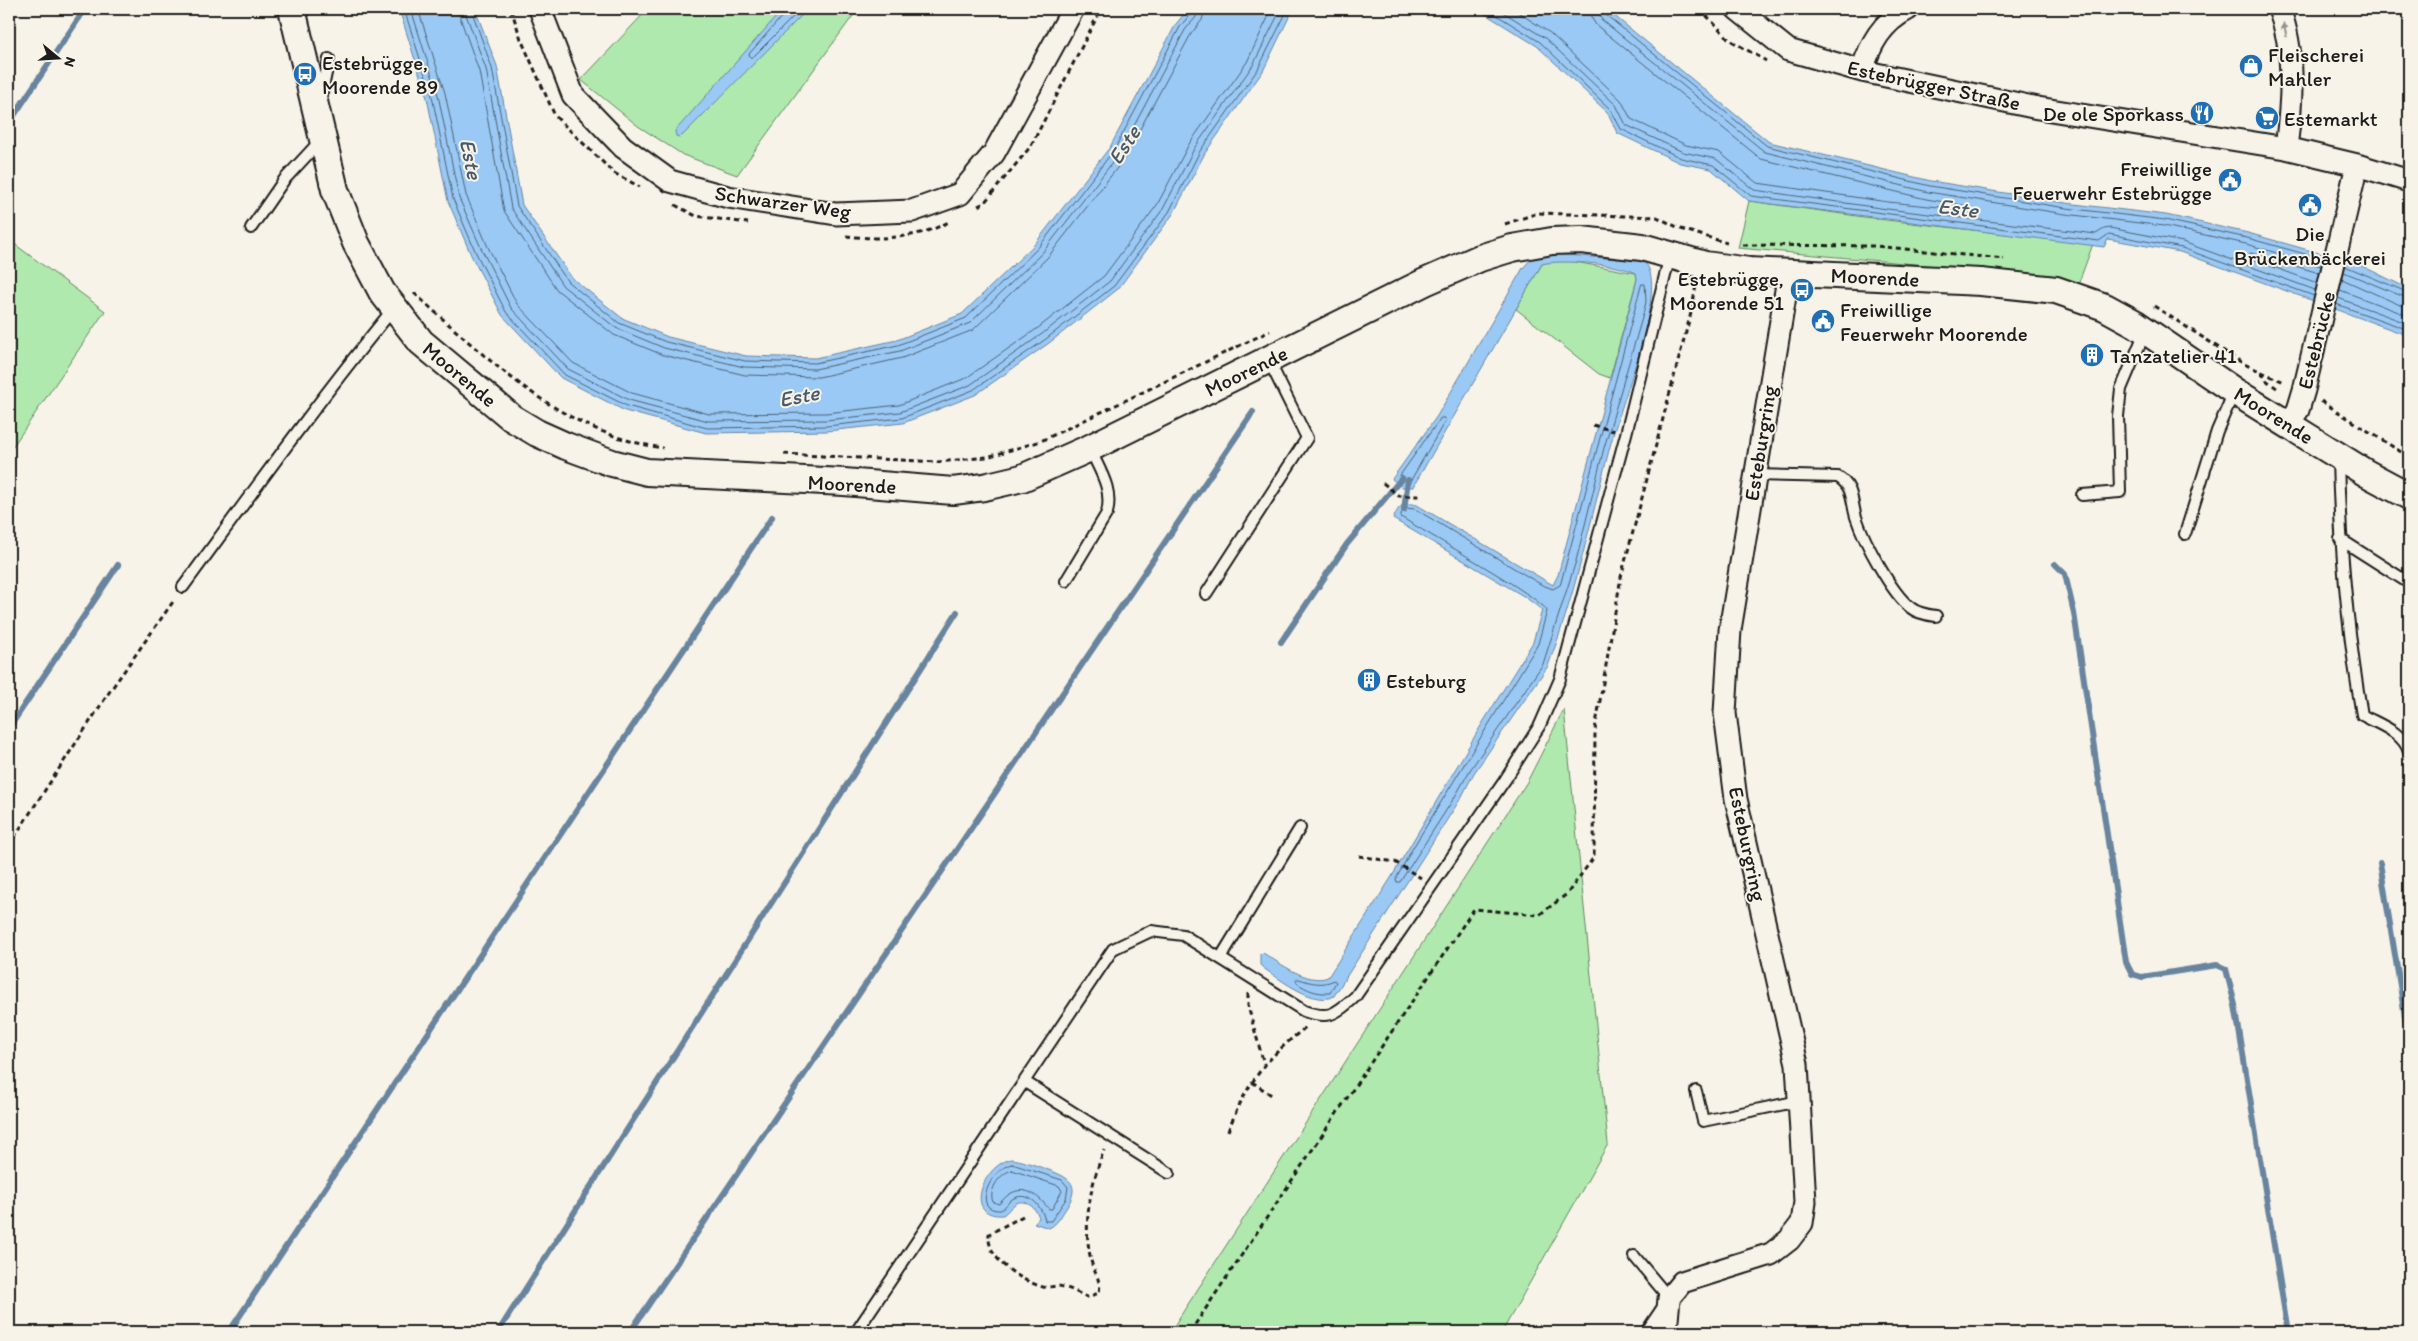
<svg xmlns="http://www.w3.org/2000/svg" width="2418" height="1341" viewBox="0 0 2418 1341" font-family="Itim,sans-serif">
<style>
.green{fill:#afe9ad;stroke:#668264}
.water{fill:#9ac9f5;stroke:#68849e}
.lines{fill:none;stroke-linecap:round;stroke-linejoin:round}
.shore{stroke:#4e6173;stroke-width:1}
.stream{stroke:#68849e;stroke-width:6}
.service-casing{stroke:#1c1c1c;stroke-width:14}
.minor-casing{stroke:#1c1c1c;stroke-width:25}
.tertiary-casing{stroke:#1c1c1c;stroke-width:30}
.path{stroke:#1c1c1c;stroke-width:3;stroke-dasharray:5 4;stroke-linecap:butt}
.service{stroke:#f7f3e8;stroke-width:10}
.minor{stroke:#f7f3e8;stroke-width:21}
.tertiary{stroke:#f7f3e8;stroke-width:26}
.oneway{fill:#94928c}
.labels{text-anchor:middle;dominant-baseline:central;stroke-width:4;stroke-linejoin:round;paint-order:stroke}
.poi-label{font-size:21px;fill:#1c1c1c;stroke:#f7f3e8;text-anchor:start}
.street-label{font-size:21px;fill:#1c1c1c;stroke:#f7f3e8}
.water-label{font-size:22px;font-style:italic;fill:#485968;stroke:#f7f3e8}
</style>
<rect width="100%" height="100%" fill="#f7f3e8"/>
<filter id="ink" filterUnits="userSpaceOnUse"><feTurbulence type="fractalNoise" baseFrequency=".02" numOctaves="2"/><feDisplacementMap in="SourceGraphic" scale="10" xChannelSelector="R" yChannelSelector="G"/><feConvolveMatrix kernelMatrix="1 2 1 2 8 2 1 2 1" color-interpolation-filters="sRGB"/></filter>
<g filter="url(#ink)">
<path class="green" d="M 648,9 L 858,9 L 737,175 L 683,155 L 638,126 L 581,80 Z
M 1749,201 L 1886,220 L 2093,244 L 2078,285 L 1992,271 L 1738,248 Z
M 9,240 L 105,311 L 9,452 Z
M 1558,259 L 1636,273 L 1637,279 L 1610,378 L 1599,374 L 1516,309 L 1542,264 Z
M 1564,709 L 1608,1144 L 1502,1332 L 1170,1332 L 1527,782 Z"/>
<path class="water" d="M 399,9 L 475,9 L 497,66 L 522,205 L 572,278 L 622,318 L 668,337 L 746,356 L 815,358 L 897,340 L 962,314 L 1034,245 L 1110,147 L 1176,24 L 1188,9 L 1293,9 L 1263,71 L 1205,153 L 1173,214 L 1118,289 L 1049,343 L 975,395 L 903,423 L 827,431 L 706,433 L 625,411 L 561,378 L 502,315 L 471,255 L 448,201 L 427,98 Z
M 783,9 L 808,9 L 683,135 L 679,137 L 676,136 L 675,131 Z
M 1477,9 L 1606,9 L 1769,142 L 1931,181 L 2066,203 L 2166,215 L 2248,233 L 2358,264 L 2409,289 L 2409,336 L 2180,252 L 2108,239 L 2104,247 L 1749,201 L 1711,169 L 1680,163 L 1617,133 L 1608,113 L 1537,46 Z
M 1554,254 L 1643,261 C 1654,269 1652,291 1650,304 C 1644,351 1621,403 1609,450 C 1590,523 1575,596 1548,666 L 1474,773 L 1461,798 L 1334,996 C 1316,1007 1281,980 1266,970 L 1260,965 L 1260,954 L 1263,953 C 1280,963 1308,985 1328,977 L 1391,878 L 1482,724 L 1533,642 L 1542,610 L 1525,597 L 1393,519 C 1399,506 1402,501 1417,505 L 1553,585 L 1558,575 L 1633,295 L 1637,279 L 1636,273 C 1620,264 1560,259 1542,264 L 1413,487 L 1402,487 L 1392,479 L 1437,416 L 1523,268 L 1531,259 Z
M 1011,1159 C 1023,1160 1034,1165 1046,1169 C 1067,1177 1082,1182 1067,1207 C 1062,1214 1058,1224 1049,1228 L 1034,1223 L 1039,1218 C 1037,1209 1025,1197 1015,1204 C 1010,1207 1008,1212 1003,1215 C 963,1218 982,1166 1011,1159 Z"/>
<g class="lines">
<path class="shore" d="M 404,9 L 432,96 L 453,199 L 476,253 L 506,312 L 565,375 L 627,406 L 707,428 L 827,426 L 902,418 L 973,390 L 1046,339 L 1114,286 L 1169,212 L 1200,151 L 1258,69 L 1288,9
M 411,9 L 438,95 L 459,198 L 482,250 L 511,308 L 568,369 L 629,400 L 708,421 L 826,420 L 900,412 L 970,385 L 1042,334 L 1110,281 L 1163,209 L 1195,147 L 1253,65 L 1281,9
M 418,9 L 445,93 L 466,195 L 488,247 L 517,304 L 573,363 L 632,393 L 709,414 L 826,413 L 899,405 L 966,378 L 1038,328 L 1104,276 L 1157,205 L 1189,144 L 1247,62 L 1272,9
M 457,9 L 479,71 L 504,211 L 557,290 L 614,335 L 663,355 L 745,375 L 819,377 L 902,358 L 973,330 L 1048,257 L 1124,159 L 1191,34 L 1202,20 L 1205,9
M 464,9 L 486,69 L 511,208 L 563,286 L 616,328 L 664,348 L 744,367 L 815,369 L 900,351 L 970,323 L 1043,252 L 1119,154 L 1185,30 L 1196,17 L 1198,9
M 471,9 L 492,68 L 517,206 L 568,282 L 619,323 L 666,342 L 745,361 L 815,363 L 898,345 L 966,318 L 1038,248 L 1114,150 L 1180,27 L 1191,13 L 1191,9
M 786,9 L 784,14 L 749,54 L 750,57 L 753,57 L 801,9
M 1487,9 L 1540,42 L 1611,110 L 1621,129 L 1681,158 L 1713,165 L 1751,196 L 2099,241 L 2109,234 L 2182,248 L 2314,296
M 1498,9 L 1545,38 L 1616,105 L 1626,125 L 1683,152 L 1716,159 L 1754,190 L 1887,209 L 2096,234 L 2104,229 L 2110,228 L 2183,242 L 2315,290
M 1513,9 L 1550,33 L 1621,100 L 1631,119 L 1686,145 L 1719,152 L 1757,183 L 1888,202 L 1970,210 L 1968,206 L 1926,199 L 1761,159 L 1596,25 L 1591,17 L 1590,9
M 1597,9 L 1602,20 L 1765,152 L 1928,192 L 2065,214 L 2164,226 L 2246,244 L 2321,266
M 1604,9 L 1606,15 L 1767,146 L 1930,186 L 2066,208 L 2165,220 L 2247,238 L 2323,259
M 2345,266 L 2409,293
M 2344,272 L 2409,299
M 2342,279 L 2400,305 L 2409,307
M 2317,283 L 2249,258 L 2248,255 L 2251,253 L 2319,273
M 1642,284 L 1645,284 L 1646,302 L 1642,318 L 1604,448 L 1576,561 L 1543,664 L 1470,770 L 1456,795 L 1400,882 L 1397,882 L 1396,879 L 1411,851 L 1538,644 L 1547,611 C 1544,599 1421,530 1401,517 L 1401,514 L 1405,508 L 1415,509 L 1542,585 L 1553,589 L 1560,585 Z
M 2340,290 L 2409,316
M 2338,298 L 2409,324
M 2336,304 L 2409,330
M 1441,418 L 1444,418 L 1445,421 L 1411,480 L 1404,482 L 1400,476 Z
M 1299,979 C 1311,983 1323,986 1334,980 L 1336,982 L 1330,993 C 1317,994 1307,990 1297,983 L 1296,980 Z
M 1012,1164 L 1062,1180 L 1068,1187 L 1066,1199 L 1051,1221 L 1045,1221 C 1043,1209 1032,1193 1017,1197 C 1009,1199 1007,1206 1001,1210 C 970,1212 991,1168 1012,1164 Z
M 1012,1170 L 1059,1186 L 1062,1191 L 1052,1209 L 1049,1209 C 1033,1189 1017,1182 999,1204 L 993,1202 C 988,1190 1000,1173 1012,1170 Z"/>
<path class="stream" d="M 9,123 L 85,9
M 1404,510 L 1408,480
M 2055,564 L 2065,574 L 2074,613 L 2126,962 L 2132,974 L 2142,977 L 2217,965 L 2226,969 L 2235,1005 L 2288,1332
M 1281,642 L 1347,544 L 1402,478
M 9,728 L 118,565
M 2380,863 L 2409,1041
M 229,1332 L 772,517
M 498,1332 L 957,612
M 630,1332 L 1253,412"/>
<g class="service-casing">
<path id="service" d="M 321,97 L 329,59
M 251,228 L 284,180 L 321,140
M 2338,459 C 2340,545 2347,630 2362,715 C 2380,725 2403,732 2409,752
M 1754,475 L 1838,477 C 1854,487 1851,501 1856,517 C 1864,541 1891,593 1911,608 C 1917,613 1928,615 1936,616
M 2082,495 L 2120,492 L 2118,416 L 2121,389 L 2145,332
M 2185,534 L 2217,431 L 2234,392
M 2340,539 L 2409,583
M 1066,581 L 1107,513 C 1113,489 1100,471 1090,449
M 183,587 C 252,493 320,398 394,308
M 1206,594 L 1307,438 L 1269,361
M 1221,957 L 1300,828
M 1025,1082 L 1169,1173
M 1696,1091 L 1703,1121 L 1799,1101
M 1634,1256 L 1669,1298 L 1646,1332
M 856,1332 L 1113,949 L 1151,931 L 1183,935 L 1304,1011 C 1330,1020 1335,1014 1355,997 L 1505,780 L 1540,725 L 1560,679 L 1626,434 L 1670,255"/>
</g>
<g class="minor-casing">
<path id="minor" d="M 540,9 L 573,95 L 623,147 L 670,181 L 728,197 L 836,214 L 912,211 L 960,194 L 994,153 L 1073,9
M 1737,9 L 1788,50 L 1862,71 L 2038,108 L 2286,148 L 2357,165 L 2409,181
M 2279,9 C 2296,52 2292,102 2286,148
M 1862,71 C 1870,44 1882,22 1908,9
M 2288,424 L 2298,410 L 2304,390 L 2357,165
M 1666,1332 L 1669,1298 L 1682,1282 L 1771,1254 L 1789,1240 L 1802,1223 L 1805,1202 L 1797,1064 L 1736,799 L 1725,713 L 1730,630 L 1789,272"/>
</g>
<g class="tertiary-casing">
<path id="tertiary" d="M 292,9 L 335,190 L 356,243 L 382,292 L 421,342 L 512,418 L 537,433 L 566,446 L 612,463 L 647,472 L 844,482 L 953,491 L 984,487 L 1022,478 L 1090,448 L 1425,282 L 1480,258 L 1512,248 L 1552,241 L 1581,240 L 1642,247 L 1705,265 L 1749,271 L 1981,282 L 2056,290 L 2105,307 L 2136,324 L 2234,391 L 2366,473 L 2409,496"/>
</g>
<path class="path" d="M 511,9 L 521,39 L 555,116 L 614,173 L 640,187
M 1700,9 L 1730,40 L 1766,61
M 675,205 L 696,216 L 748,223
M 978,206 L 984,203 L 1031,146 L 1101,9
M 1505,224 L 1538,213 L 1657,217 L 1681,229 L 1727,243
M 846,236 C 881,240 916,239 949,222
M 1743,245 L 1875,246 L 2004,259
M 414,293 C 488,359 560,433 663,448
M 2154,306 L 2244,364 L 2284,382
M 2261,372 L 2266,380 L 2278,389
M 2321,401 L 2409,457
M 1593,425 L 1614,431
M 784,454 L 938,462 L 987,457 L 1041,441 L 1270,331
M 1383,483 L 1399,496 L 1420,496
M 9,845 L 110,691 L 175,599
M 1359,856 L 1395,862 L 1421,878
M 1248,993 L 1248,1006 L 1264,1064
M 1252,1082 L 1273,1096
M 1228,1131 C 1247,1083 1265,1059 1306,1027
M 1023,1216 L 989,1234 C 986,1259 1021,1281 1043,1287 C 1048,1288 1053,1286 1058,1286 C 1068,1287 1078,1293 1087,1297 L 1099,1293 C 1102,1280 1093,1272 1091,1260 C 1082,1223 1091,1184 1104,1150
M 1190,1332 L 1474,909 L 1539,915 L 1567,894 L 1594,857 L 1595,730 L 1621,577 L 1692,309 L 1696,285"/>
<use href="#service" class="service"/>
<use href="#minor" class="minor"/>
<use href="#tertiary" class="tertiary"/>
</g>
<defs><path id="oneway-solid" d="M-6-.8H1V-3.2L6.5 0L1 3.2V.8H-6Z" transform="scale(1.25)"/></defs>
<use class="oneway" href="#oneway-solid" transform="translate(2285 30) rotate(-104)"/>
</g>
<defs>
<g id="shop-disc" transform="scale(1.25)"><circle r="9.5" fill="#1f6fb2" stroke="#f7f3e8"/><path d="M-5-2.5h2.3a2.7 3.5 0 0 1 5.4 0H5L5.5 6h-11ZM-1.5-2.5h3a1.5 2.3 0 0 0-3 0Z" fill="#fff"/></g>
<g id="bus-disc" transform="scale(1.25)"><circle r="9.5" fill="#1f6fb2" stroke="#f7f3e8"/><path d="M-5-6H5V4H4V6H2V4H-2V6H-4V4H-5ZM-3.5-4V0h7V-4ZM-3.5 1.2v1.5H-2V1.2ZM2 1.2v1.5H3.5V1.2Z" fill="#fff"/></g>
<g id="restaurant-disc" transform="scale(1.25)"><circle r="9.5" fill="#1f6fb2" stroke="#f7f3e8"/><path d="M-5-6h1v4h1v-4h1v4h1v-4h1v5L-1.5 .5V6h-2V.5L-5-1ZM5-6V6H3V1.5H1.5Q1.5-4 5-6Z" fill="#fff"/></g>
<g id="supermarket-disc" transform="scale(1.25)"><circle r="9.5" fill="#1f6fb2" stroke="#f7f3e8"/><path d="M-6-5.5h2.5l.6 2H6L4.5 2H-2.5L-4.4-4H-6ZM-1.5 3.2a1.3 1.3 0 1 0 .1 0ZM3 3.2a1.3 1.3 0 1 0 .1 0Z" fill="#fff"/></g>
<g id="civic-disc" transform="scale(1.25)"><circle r="9.5" fill="#1f6fb2" stroke="#f7f3e8"/><path d="M-.6-6.5H3V-4.5H.6V-3L4-1V1h2V6H-6V1h2V-1L-.6-3ZM-1.2 2.5V6h2.4V2.5Z" fill="#fff"/></g>
<g id="building-disc" transform="scale(1.25)"><circle r="9.5" fill="#1f6fb2" stroke="#f7f3e8"/><path d="M-4-6H4V6H1V3H-1V6H-4ZM-2.5-4.3h1.7v1.8h-1.7ZM.8-4.3h1.7v1.8H.8ZM-2.5-1h1.7V.8h-1.7ZM.8-1h1.7V.8H.8Z" fill="#fff"/></g>
</defs>
<g fill-rule="evenodd">
<use href="#shop-disc" x="2251" y="66"/>
<use href="#bus-disc" x="305" y="74"/>
<use href="#restaurant-disc" x="2202" y="113"/>
<use href="#supermarket-disc" x="2267" y="118"/>
<use href="#civic-disc" x="2230" y="180"/>
<use href="#civic-disc" x="2310" y="205"/>
<use href="#bus-disc" x="1802" y="290"/>
<use href="#civic-disc" x="1823" y="321"/>
<use href="#building-disc" x="2092" y="355"/>
<use href="#building-disc" x="1369" y="680"/>
</g>
<g class="labels">
<g class="poi-label">
<text x="2268" y="54">Fleischerei<tspan x="2268" dy="24">Mahler</tspan></text>
<text x="322" y="62">Estebrügge,<tspan x="322" dy="24">Moorende 89</tspan></text>
<text x="2184" y="113" text-anchor="end">De ole Sporkass</text>
<text x="2284" y="118">Estemarkt</text>
<text x="2212" y="168" text-anchor="end">Freiwillige<tspan x="2212" dy="24">Feuerwehr Estebrügge</tspan></text>
<text x="2310" y="233" text-anchor="middle">Die<tspan x="2310" dy="24">Brückenbäckerei</tspan></text>
<text x="1784" y="278" text-anchor="end">Estebrügge,<tspan x="1784" dy="24">Moorende 51</tspan></text>
<text x="1840" y="309">Freiwillige<tspan x="1840" dy="24">Feuerwehr Moorende</tspan></text>
<text x="2110" y="355">Tanzatelier 41</text>
<text x="1386" y="680">Esteburg</text>
</g>
<g class="street-label">
<text transform="translate(1934 85) rotate(12)">Estebrügger Straße</text>
<text transform="translate(783 202) rotate(8)">Schwarzer Weg</text>
<text transform="translate(1875 277) rotate(3)">Moorende</text>
<text transform="translate(2316 340) rotate(-76)">Estebrücke</text>
<text transform="translate(1246 371) rotate(-26)">Moorende</text>
<text transform="translate(460 374) rotate(40)">Moorende</text>
<text transform="translate(2274 415) rotate(32)">Moorende</text>
<text transform="translate(1760 443) rotate(-81)">Esteburgring</text>
<text transform="translate(852 484) rotate(3)">Moorende</text>
<text transform="translate(1748 844) rotate(78)">Esteburgring</text>
</g>
<g class="water-label">
<text transform="translate(1124 145) rotate(-57)">Este</text>
<text transform="translate(471 159) rotate(78)">Este</text>
<text transform="translate(1958 208) rotate(7)">Este</text>
<text transform="translate(799 396) rotate(-11)">Este</text>
</g>
</g>
<rect width="2418" height="1341" fill="none" stroke="#f7f3e8" stroke-width="30"/>
<rect x="15" y="15" width="2388" height="1311" fill="none" stroke="#1c1c1c" stroke-width="2" filter="url(#ink)"/>
<g transform="translate(58 58) rotate(108)" stroke="#f7f3e8" stroke-width="4" paint-order="stroke">
<path d="M0-4L9 19L0 12L-9 19Z" fill="#1c1c1c"/>
<text y="-8" font-size="14" font-weight="bold" text-anchor="middle" fill="#1c1c1c">N</text>
</g>
</svg>
